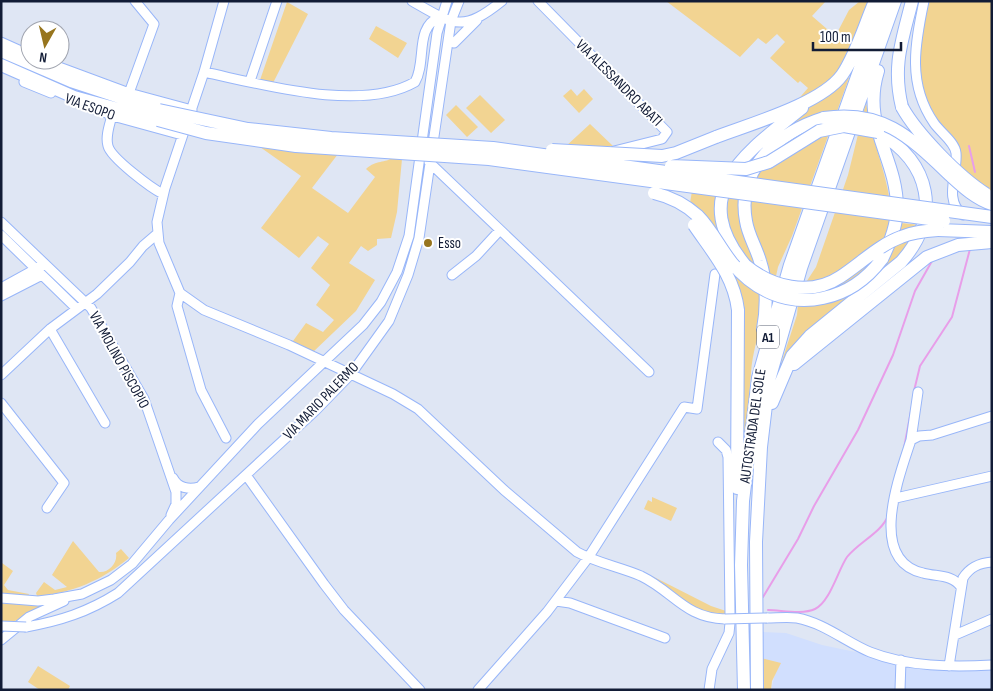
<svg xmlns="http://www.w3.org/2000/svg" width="993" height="691" viewBox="0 0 993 691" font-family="'Sofia Sans Condensed',sans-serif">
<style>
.built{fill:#d1dffe}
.green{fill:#f2d492}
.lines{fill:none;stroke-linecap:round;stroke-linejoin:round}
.stream{stroke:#e89ee9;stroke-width:2}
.minor-casing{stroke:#98b6f9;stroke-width:11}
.highway-casing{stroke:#98b6f9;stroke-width:14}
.minor{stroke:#fff;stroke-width:9}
.highway{stroke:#fff;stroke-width:12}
.minor-bridge-casing{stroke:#98b6f9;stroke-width:11;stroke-linecap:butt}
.highway-bridge-casing{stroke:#98b6f9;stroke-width:14;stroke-linecap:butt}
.minor-bridge{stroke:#fff;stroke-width:9}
.highway-bridge{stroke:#fff;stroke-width:12}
.poi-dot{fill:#97751e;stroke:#fff;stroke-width:2}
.labels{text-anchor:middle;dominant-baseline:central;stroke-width:4;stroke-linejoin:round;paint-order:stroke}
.shield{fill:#fff;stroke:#596072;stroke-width:1}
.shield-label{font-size:14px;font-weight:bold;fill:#121c36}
.street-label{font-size:15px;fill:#121c36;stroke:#fff}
.poi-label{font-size:15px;fill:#121c36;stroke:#fff;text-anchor:start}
</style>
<rect width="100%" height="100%" fill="#dfe6f4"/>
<path class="built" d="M 762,632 L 786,633 L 822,645 L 918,665 L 992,667 L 992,690 L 771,690 L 776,670 L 763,658 Z"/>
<path class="green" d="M 666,1 L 826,1 L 812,16 L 827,29 L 837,33 L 849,10 L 860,1 L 873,1 L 836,76 L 795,103 L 808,88 L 800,81 L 798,83 L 770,58 L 785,42 L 777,34 L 766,44 L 758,38 L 740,57 Z
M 929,1 L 992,1 L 992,193 L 983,188 L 961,166 C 959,138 947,138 934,117 C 911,80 920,40 929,1 Z
M 287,2 L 308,14 L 273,83 L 260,80 Z
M 376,26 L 407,43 L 398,58 L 369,39 Z
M 845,74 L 849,78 L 792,236 L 778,267 L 770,304 C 769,293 769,281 766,270 C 761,253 751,237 749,220 C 742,169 780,133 825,120 L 826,114 C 780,124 734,166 741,216 C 743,233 751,248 757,263 C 762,278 762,297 761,313 C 760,333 752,353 751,373 C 749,402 746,431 742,460 L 740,301 L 730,271 L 693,219 L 688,215 L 692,191 L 727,197 L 734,175 L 741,162 L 834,88 Z
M 571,89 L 577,96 L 584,89 L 593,99 L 579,113 L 563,96 Z
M 480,95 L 505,120 L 491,133 L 466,108 Z
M 866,102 C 872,145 890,177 892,222 L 920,225 L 911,244 L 779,370 L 797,315 L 799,293 L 816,267 L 848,175 Z
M 456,105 L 478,127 L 467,137 L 446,115 Z
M 590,124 L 613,146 L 565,147 Z
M 260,147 L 338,154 L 312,188 L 348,213 L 375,177 L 366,169 C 377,159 384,164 394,157 L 402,159 L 397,212 L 391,238 L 377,239 L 377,245 L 368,251 L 361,246 L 349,263 L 375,280 L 356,311 L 312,353 L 293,343 L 293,341 L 306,323 L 323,332 L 334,320 L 316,305 L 330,285 L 311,268 L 329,244 L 318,236 L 299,258 L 261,228 L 301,176 Z
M 652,497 L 677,508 L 671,521 L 644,509 L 648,500 L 652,502 Z
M 73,541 L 99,572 C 109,573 118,563 116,553 L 121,549 L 129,558 C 102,580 73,593 37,596 L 36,593 L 44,582 L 55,590 L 67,587 L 52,575 Z
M 2,563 L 13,571 L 4,585 L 8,590 L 29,594 L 28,596 L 1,594 Z
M 652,576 L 711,606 L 726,611 L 727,616 L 702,613 L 650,577 Z
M 1,603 L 43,606 L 13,622 L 1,622 Z
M 761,658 L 781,663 L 772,681 L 771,690 L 762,690 Z
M 38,666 L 70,686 L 68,690 L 40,690 L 28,682 Z"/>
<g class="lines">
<path class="stream" d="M 969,146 L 975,172
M 914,391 L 920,366 L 952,317 L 970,249
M 904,448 L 912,406
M 763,597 L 798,539 L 814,506 L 858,430 L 893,355 L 915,291 L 932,261
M 768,610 C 781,610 802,615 815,609 C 830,602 838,570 847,557 C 859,542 881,533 888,516"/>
<g class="minor-casing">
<path id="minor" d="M 224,1 L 204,72 L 165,188 L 157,222 L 159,243 L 180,293 L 204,310 L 289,345 L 393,394 L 418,409 L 504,490 L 577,552 C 597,563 620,567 641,576 C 674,592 685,618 725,619
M 412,1 C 454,25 462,33 502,1
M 538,1 L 667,132 L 662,139 L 614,151
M 924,1 C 915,44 907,84 934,123 C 940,132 955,142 956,153 C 958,173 943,200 963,215
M 1,42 L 30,55
M 454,43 L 477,20
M 40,60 L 129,93 L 192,110
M 204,72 C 261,84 361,113 415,82 C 427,61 414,27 440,17
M 250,81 L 277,1
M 24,82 L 51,93
M 129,93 L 154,24 L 135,1
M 87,106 L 120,118 L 182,135
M 112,115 C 110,124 105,136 108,146 C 111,158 151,188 163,194
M 429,162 L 649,372
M 1,222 L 91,308 L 144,399 L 176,492 L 176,504 L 171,515
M 1,235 L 76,308
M 452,275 L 476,256 L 500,230
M 1,288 L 41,266
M 180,293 L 177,306 L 201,390 L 226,438
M 1,296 L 42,275
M 50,329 L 105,423
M 1,375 L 50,329 L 97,294 L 130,262 L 143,246 L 157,234
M 1,403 L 64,483 L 47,508
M 911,440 L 918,392
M 718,442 L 726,450 L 728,457 L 730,614
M 246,475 L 324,584 L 344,610 L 420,690
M 173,478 C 178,488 189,490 199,487
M 896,498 L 992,476
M 961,587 C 952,574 937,577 923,573 C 867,560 899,477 911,440 L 919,436 L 932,435 L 992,416
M 1,598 L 38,601 L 54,599 L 82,594 L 111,580 L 132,564 L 169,520 L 258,424 L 363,325 L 381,302 L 397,272 L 409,236 L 437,33 L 447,1
M 556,601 L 570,603 L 665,638
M 767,618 C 776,618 788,617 797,618 C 824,623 846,642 870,652 C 908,667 952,667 992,665
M 26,627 C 60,621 88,612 118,593 L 315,411 L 351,374 L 389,321 L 408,275 L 419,238 L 451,21 L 459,1
M 955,635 L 992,619
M 1,640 L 29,617 L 64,601
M 949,666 L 963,578 C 970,567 979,563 992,562
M 478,690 L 547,612 L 588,558 L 684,407 L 697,409 L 715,274
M 709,690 L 712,669 L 729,633 L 730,623
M 900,690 L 901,660"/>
</g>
<g class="highway-casing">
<path id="highway" d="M 1,51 L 71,81 L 159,110
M 1,65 L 74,97 L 158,120
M 878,71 C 861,126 897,157 897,208 C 897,226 890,243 882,259
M 902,107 C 892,66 902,41 912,1
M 716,137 C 750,124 821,104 842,75 C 856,55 865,24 875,1
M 938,230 L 992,232
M 745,265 C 685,192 748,151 802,108
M 763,329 C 767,308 767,282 760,261 C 756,247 748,235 746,221 C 736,168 779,132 824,118
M 794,364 L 927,257 L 958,245 L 992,242
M 772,403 L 792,356 L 810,336 L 901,262 C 942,216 931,163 878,132
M 737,488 L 738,310
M 744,690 L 741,565 L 743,501 L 758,378 L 790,265 L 884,1
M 757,690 L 756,542 L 761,447 L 769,380 L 801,268 L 895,1"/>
</g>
<use href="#minor" class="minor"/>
<use href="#highway" class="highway"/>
<g class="minor-bridge-casing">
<path id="minor-bridge" d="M 725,619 L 767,618
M 1,626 L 26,627"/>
</g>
<g class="highway-bridge-casing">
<path id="highway-bridge" d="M 902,107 C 917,134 959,177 986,194
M 159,110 L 248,129 L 331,138 L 493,148 L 992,217
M 824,118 C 883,109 911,138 951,176 C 963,187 976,199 992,204
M 158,120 L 206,133 L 296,146 L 489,159 L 944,221
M 552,150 L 662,156 L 676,153 L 716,137
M 671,166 L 746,169 L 769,162 L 819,131 L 844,126 L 878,132
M 654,193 C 671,197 685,204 698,216 C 711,229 720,248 732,263 C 754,290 787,306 823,298 C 848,293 867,279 882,259
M 694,225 C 713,253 734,276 738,310
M 745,265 C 771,287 810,297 840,277 C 860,264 879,245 901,237 C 913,232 925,231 938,230"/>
</g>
<use href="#minor-bridge" class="minor-bridge"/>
<use href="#highway-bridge" class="highway-bridge"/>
</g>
<circle class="poi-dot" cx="428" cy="243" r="5"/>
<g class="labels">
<rect class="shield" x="757" y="325.5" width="22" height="23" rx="4"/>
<g class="shield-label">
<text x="768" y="337">A1</text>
</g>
<g class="street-label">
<text transform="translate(619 83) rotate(45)">VIA ALESSANDRO ABATI</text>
<text transform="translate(90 107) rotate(20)">VIA ESOPO</text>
<text transform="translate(119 360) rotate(61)">VIA MOLINO PISCOPIO</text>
<text transform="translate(321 401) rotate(-46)">VIA MARIO PALERMO</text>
<text transform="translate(753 426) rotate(-82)">AUTOSTRADA DEL SOLE</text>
</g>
<g class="poi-label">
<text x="438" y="243">Esso</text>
</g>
</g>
<rect width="993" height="691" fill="none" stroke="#121c36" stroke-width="5"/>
<g transform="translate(45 45) rotate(188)"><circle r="24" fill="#ffffff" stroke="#a0a4af"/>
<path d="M0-4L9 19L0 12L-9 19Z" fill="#97751e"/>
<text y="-8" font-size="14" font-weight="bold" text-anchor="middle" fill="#121c36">N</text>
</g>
<path d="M813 42v8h88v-8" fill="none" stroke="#121c36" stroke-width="2.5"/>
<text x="820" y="42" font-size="15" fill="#121c36" stroke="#ffffff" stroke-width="4" paint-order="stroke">100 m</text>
</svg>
